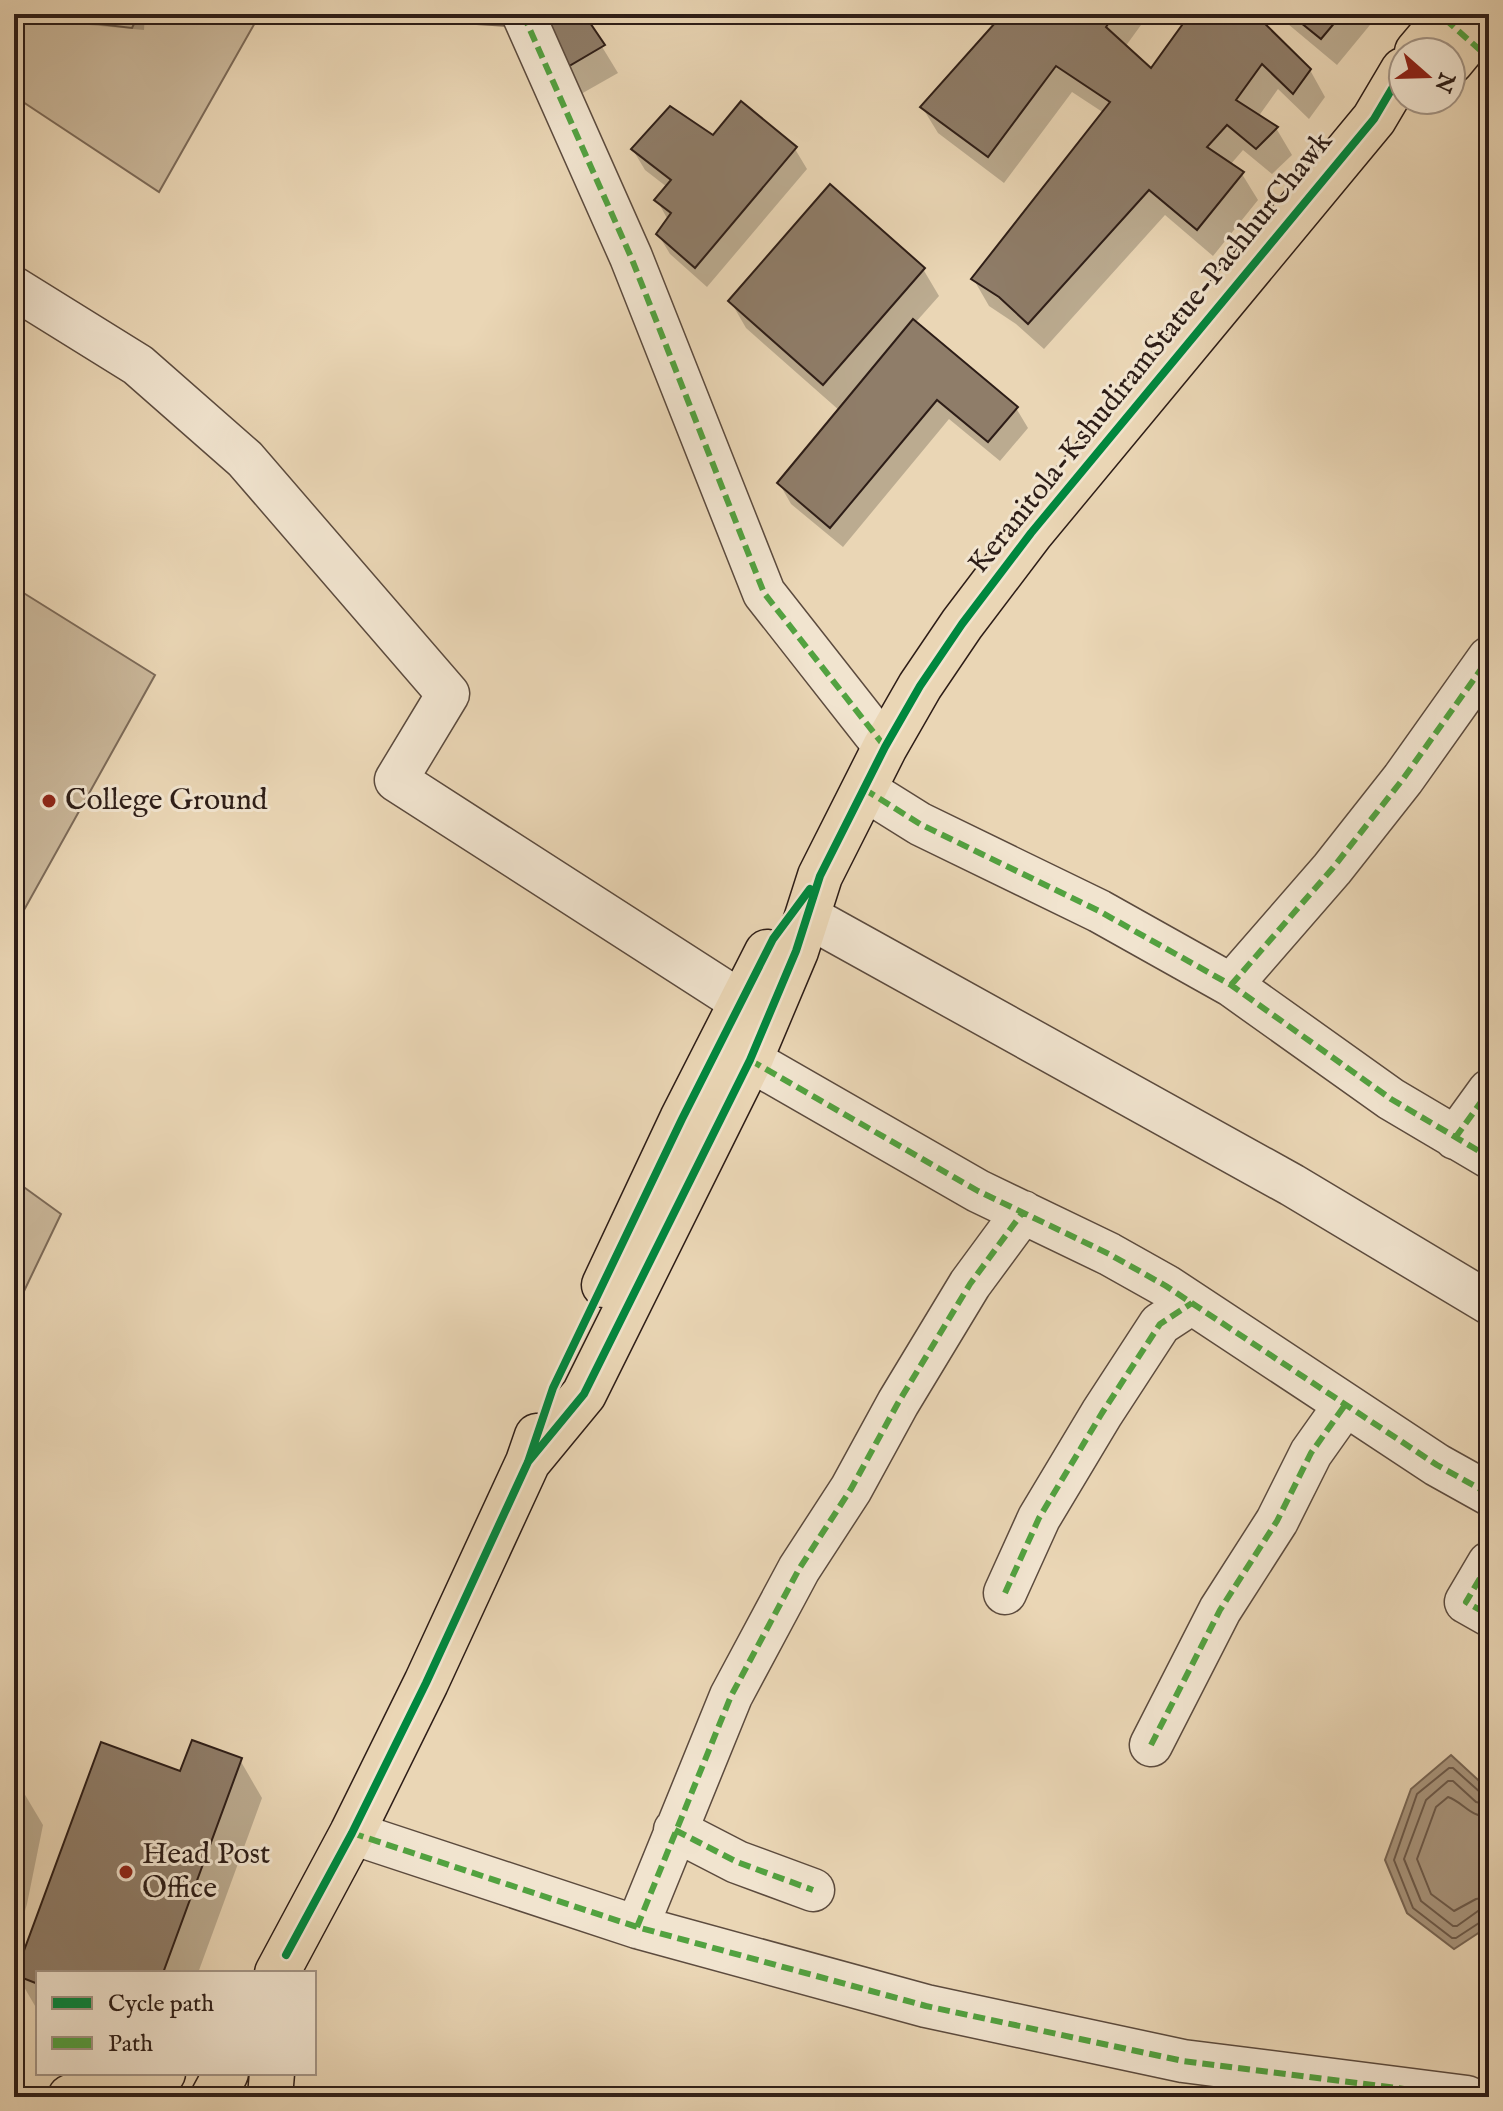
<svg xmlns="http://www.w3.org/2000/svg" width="1503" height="2111" viewBox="0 0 1503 2111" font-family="'IM FELL English',serif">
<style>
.green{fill:#cab79a;stroke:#7c6a58;stroke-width:2}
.water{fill:#aa977f;stroke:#786655;stroke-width:2}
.shadow{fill:#0003}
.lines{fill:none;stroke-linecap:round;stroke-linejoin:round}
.shore{stroke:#6c5a4b;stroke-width:2}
.building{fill:#8f7d69;stroke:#2d1d17;stroke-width:2}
.minor-casing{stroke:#5c4b3e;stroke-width:45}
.primary-casing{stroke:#2d1d17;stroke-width:47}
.minor{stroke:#f1e4cf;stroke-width:42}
.primary{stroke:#ead6b5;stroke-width:44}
.quiet{stroke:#52a240;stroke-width:6;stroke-dasharray:12 6;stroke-linecap:butt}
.cycleway-casing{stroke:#f1e4cf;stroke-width:13}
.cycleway{stroke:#00873e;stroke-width:8}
.poi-dot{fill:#8f2418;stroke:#f1e4cf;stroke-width:3}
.labels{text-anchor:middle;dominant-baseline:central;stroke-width:6;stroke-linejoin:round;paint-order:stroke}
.street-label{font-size:30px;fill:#2d1d17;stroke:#f1e4cf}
.poi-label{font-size:30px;fill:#2d1d17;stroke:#f1e4cf;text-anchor:start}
</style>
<rect width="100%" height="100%" fill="#ead6b5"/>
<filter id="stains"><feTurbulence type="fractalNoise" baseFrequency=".0025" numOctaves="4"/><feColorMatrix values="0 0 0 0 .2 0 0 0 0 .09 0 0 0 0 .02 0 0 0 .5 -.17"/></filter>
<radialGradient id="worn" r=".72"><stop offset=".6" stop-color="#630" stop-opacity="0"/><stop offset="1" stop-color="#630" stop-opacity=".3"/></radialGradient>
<path class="green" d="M 14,14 L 40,14 L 40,17 L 132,28 L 139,14 L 260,14 L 159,192 L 14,96 Z
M 376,14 L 501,14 L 507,26 L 379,18 Z
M 14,587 L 155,675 L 14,928 Z
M 14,1180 L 61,1214 L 14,1312 Z"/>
<path class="water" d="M 1451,1755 L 1489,1790 L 1489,1926 L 1454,1949 L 1407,1913 L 1385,1860 L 1411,1789 Z"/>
<path class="shadow" d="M 61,14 L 145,14 L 144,30 L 67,23 Z
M 582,14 L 618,73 L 581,94 L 566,68 Z
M 1006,14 L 1149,14 L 1125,47 L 1152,71 L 1193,14 L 1252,14 L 1310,70 L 1325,97 L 1309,119 L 1278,89 L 1258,117 L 1276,128 L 1292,155 L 1272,174 L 1243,150 L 1230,165 L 1242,174 L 1258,200 L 1213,256 L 1165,215 L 1044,349 L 1016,324 L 989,306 L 974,280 L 1104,113 L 1072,92 L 1004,183 L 938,133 L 922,107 Z
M 1276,14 L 1379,14 L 1337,65 Z
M 714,138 L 795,149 L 807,169 L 707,287 L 670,254 L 658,234 L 668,220 L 657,200 L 667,187 L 645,170 L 633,150 Z
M 923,269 L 939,296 L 915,323 L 1016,408 L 1028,428 L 1000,461 L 949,419 L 843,547 L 791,504 L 779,483 L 840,411 L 746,328 L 731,302 Z
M 240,1760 L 262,1798 L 198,1973 L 38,1973 L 38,2011 L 17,1975 L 181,1774 Z
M 14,1785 L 21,1788 L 43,1825 L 27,1904 L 14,1949 Z"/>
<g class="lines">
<path class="shore" d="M 1489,1795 L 1481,1793 L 1453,1768 L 1449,1768 L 1417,1794 L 1394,1860 L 1413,1908 L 1452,1938 L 1456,1938 L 1482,1921 L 1489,1920
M 1489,1805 L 1476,1802 L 1453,1781 L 1448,1781 L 1426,1800 L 1404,1859 L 1421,1901 L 1453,1926 L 1457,1926 L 1478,1911 L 1489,1910
M 1489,1817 C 1470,1817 1463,1802 1448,1797 L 1436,1807 L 1417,1859 L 1431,1894 L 1454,1911 L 1476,1899 L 1489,1897"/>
</g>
<path class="building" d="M 539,14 L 584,14 L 605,45 L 564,69 Z
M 1003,14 L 1115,14 L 1106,27 L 1151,68 L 1190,14 L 1255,14 L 1311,69 L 1293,94 L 1262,64 L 1236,100 L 1278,127 L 1256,149 L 1227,125 L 1207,147 L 1244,172 L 1197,230 L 1149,190 L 1028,324 L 999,297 L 971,279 L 1110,102 L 1056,66 L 988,157 L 920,107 Z
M 1290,14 L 1342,14 L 1321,39 Z
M 741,101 L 797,147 L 695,268 L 656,234 L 671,213 L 654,200 L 671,180 L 631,149 L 670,106 L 713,135 Z
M 830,184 L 925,268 L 823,385 L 728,301 Z
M 913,319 L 1018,407 L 988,442 L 937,400 L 830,528 L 777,483 Z
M 192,1740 L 242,1758 L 163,1973 L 38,1973 L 38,1984 L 15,1975 L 101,1742 L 180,1771 Z
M 14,1783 L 22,1786 L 14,1826 Z"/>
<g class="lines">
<g class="minor-casing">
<path id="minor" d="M 523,14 L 631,257 L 764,593 L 885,747
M 14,288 L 138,365 L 245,459 L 448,694 L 396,780 L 741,1002
M 864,789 L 920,824 L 1099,911 L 1231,985 L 1391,1099 L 1489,1157
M 807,916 L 1292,1185 L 1489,1303
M 1231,985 L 1332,869 L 1403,779 L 1489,658
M 750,1060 L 978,1191 L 1109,1254 L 1166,1286 L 1437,1465 L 1489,1494
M 1455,1138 L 1489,1091
M 1489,1563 L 1466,1602 L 1489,1615
M 1005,1593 L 1039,1518 L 1102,1413 L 1160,1324 L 1192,1303
M 1151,1745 L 1220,1610 L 1277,1521 L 1311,1453 L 1345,1405
M 675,1830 L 737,1862 L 813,1890
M 352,1833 L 637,1927 L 926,2006 L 1183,2061 L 1467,2097
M 637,1927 L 731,1696 L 799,1569 L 851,1489 L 898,1403 L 970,1284 L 1023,1212"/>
</g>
<g class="primary-casing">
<path id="primary" d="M 1417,52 L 1449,14
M 1451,62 L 1489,16
M 604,1285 L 682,1119 L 767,952
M 528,1462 L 584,1394 L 750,1060 L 796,951 L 820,876 L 885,747 L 920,686 L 962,624 L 1031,533 L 1374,119 L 1403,70
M 277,1973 L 352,1833 L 426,1683 L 528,1462 L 537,1436
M 70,2097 L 152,2084 L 163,2073
M 213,2097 L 226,2073
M 270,2097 L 272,2073"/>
</g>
<use href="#minor" class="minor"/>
<use href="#primary" class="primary"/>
<path class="quiet" d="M 523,14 L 631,257 L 764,593 L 885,747
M 1445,19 L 1489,58
M 864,789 L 920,824 L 1099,911 L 1231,985 L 1391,1099 L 1489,1157
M 1231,985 L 1332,869 L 1403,779 L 1489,658
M 750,1060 L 978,1191 L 1109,1254 L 1166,1286 L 1437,1465 L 1489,1494
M 1455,1138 L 1489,1091
M 1489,1563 L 1466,1602 L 1489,1615
M 1005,1593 L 1039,1518 L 1102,1413 L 1160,1324 L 1192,1303
M 1151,1745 L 1220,1610 L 1277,1521 L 1311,1453 L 1345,1405
M 675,1830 L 737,1862 L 813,1890
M 352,1833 L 637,1927 L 926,2006 L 1183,2061 L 1467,2097
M 637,1927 L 731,1696 L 799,1569 L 851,1489 L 898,1403 L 970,1284 L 1023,1212"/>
<g class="cycleway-casing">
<path id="cycleway" d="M 528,1462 L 584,1394 L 750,1060 L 796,951 L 820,876 L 885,747 L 920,686 L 962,624 L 1031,533 L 1374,119 L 1403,70
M 286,1955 L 352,1833 L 426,1683 L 528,1462 L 553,1388 L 682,1119 L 773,939 L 810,889"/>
</g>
<use href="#cycleway" class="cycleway"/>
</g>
<g class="poi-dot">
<circle cx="49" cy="801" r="8"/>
<circle cx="126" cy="1872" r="8"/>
</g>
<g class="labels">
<g class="street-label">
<text transform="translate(1151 353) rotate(-51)">Keranitola-KshudiramStatue-PachhurChawk</text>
</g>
<g class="poi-label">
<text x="65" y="801">College Ground</text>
<text x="142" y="1855">Head Post<tspan x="142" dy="34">Office</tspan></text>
</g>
</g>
<rect width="1503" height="2111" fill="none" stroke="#ead6b5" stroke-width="48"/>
<rect x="16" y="16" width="1471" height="2079" fill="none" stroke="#2d1d17" stroke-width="4"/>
<rect x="24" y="24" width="1455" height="2063" fill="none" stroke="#2d1d17" stroke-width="2"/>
<rect x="36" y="1971" width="280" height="104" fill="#f1e4cf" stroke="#a39485" stroke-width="2"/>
<rect x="52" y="1997" width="40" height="12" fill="#00873e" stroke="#a39485" stroke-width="2"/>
<text x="108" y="2011" font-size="24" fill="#2d1d17">Cycle path</text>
<rect x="52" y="2037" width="40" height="12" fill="#52a240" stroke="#a39485" stroke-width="2"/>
<text x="108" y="2051" font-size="24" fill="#2d1d17">Path</text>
<g transform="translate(1427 76) rotate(110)"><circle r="38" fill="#f1e4cf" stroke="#a39485" stroke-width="2"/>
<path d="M0-6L14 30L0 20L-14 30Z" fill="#8f2418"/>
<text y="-12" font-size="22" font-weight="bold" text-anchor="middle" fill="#2d1d17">N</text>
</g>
<rect width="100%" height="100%" filter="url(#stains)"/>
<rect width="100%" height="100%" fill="url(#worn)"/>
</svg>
